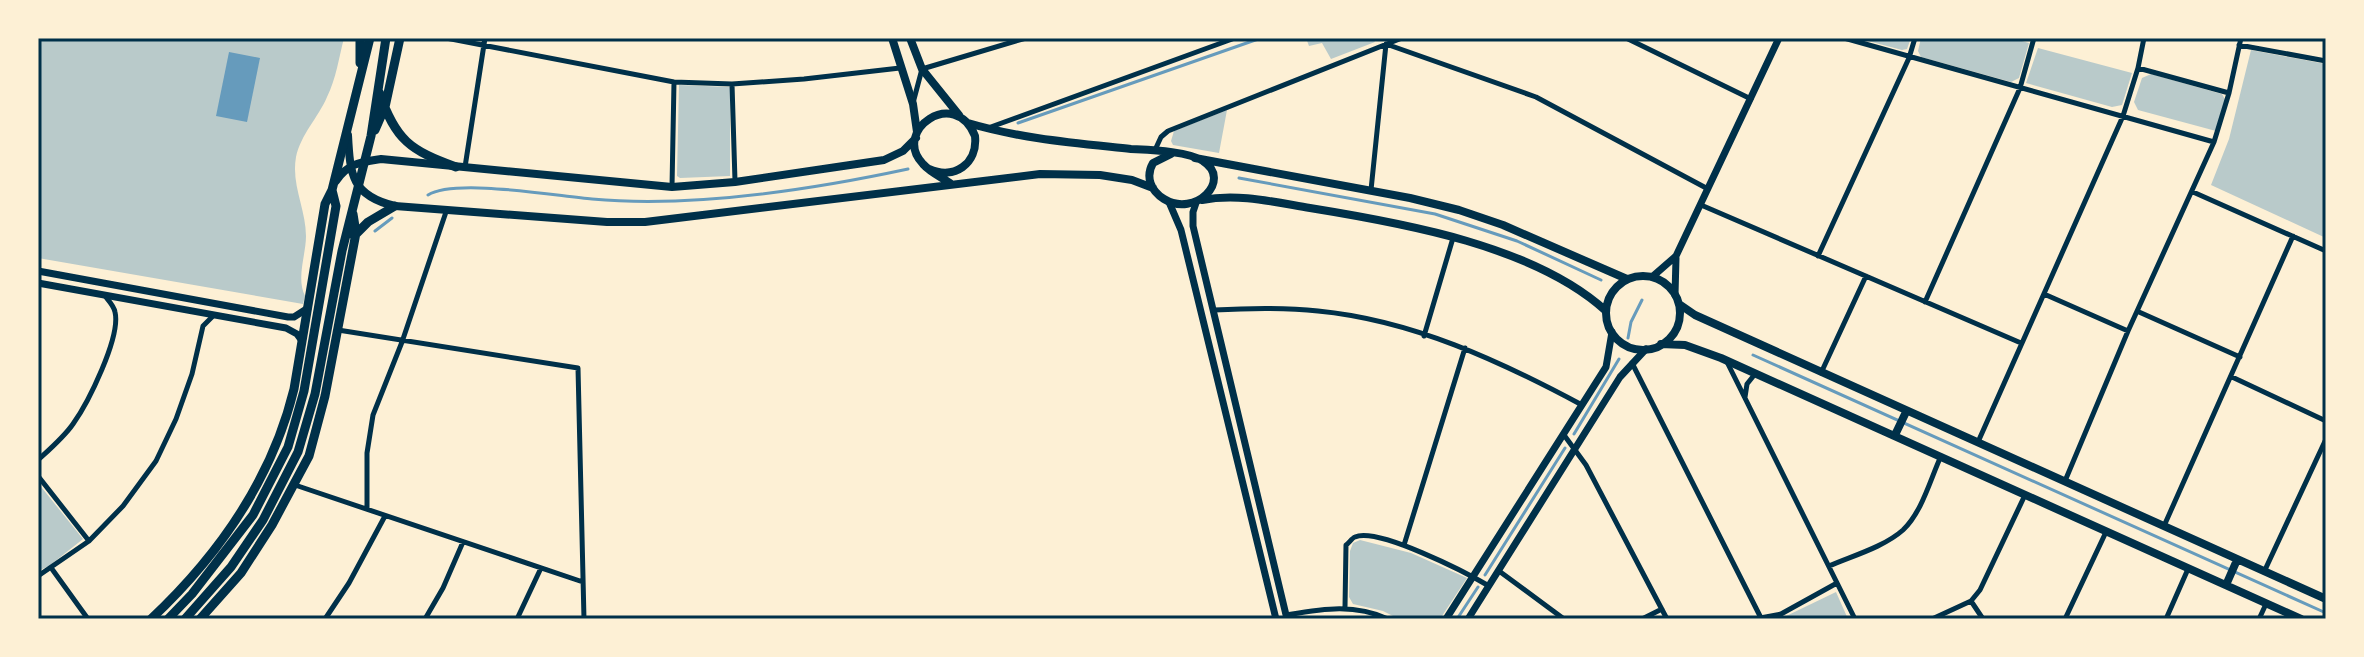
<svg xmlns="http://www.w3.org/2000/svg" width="2364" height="657" viewBox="0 0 2364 657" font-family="Cabin,sans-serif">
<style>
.green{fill:#b9caca}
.water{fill:#669bbc}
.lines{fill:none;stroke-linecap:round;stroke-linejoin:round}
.stream{stroke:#669bbc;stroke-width:3}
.minor{stroke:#003049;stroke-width:5}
.tertiary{stroke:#003049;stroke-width:7}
.secondary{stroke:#003049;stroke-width:8}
.primary{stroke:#003049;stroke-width:9}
.neatline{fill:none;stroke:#003049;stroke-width:3}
</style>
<rect width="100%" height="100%" fill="#fdf0d5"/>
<path class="green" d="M 38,38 L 344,38 C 339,57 336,79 327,97 C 318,118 301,134 296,157 C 291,185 306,209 306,236 C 306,255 296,278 305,296 L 303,304 L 38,258 Z
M 1306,38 L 1373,38 L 1375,42 L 1331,59 L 1322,43 L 1309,46 Z
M 1857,38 L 1911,38 L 1907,49 L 1902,50 Z
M 1921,38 L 2011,38 L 2029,43 L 2019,78 L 2011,82 L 1921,57 L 1918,51 Z
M 2038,48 L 2132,73 L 2122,105 L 2112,107 L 2026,83 Z
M 2251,50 L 2326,64 L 2326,238 L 2211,185 L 2229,139 Z
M 2151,74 L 2222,94 L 2226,101 L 2216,131 L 2138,110 L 2134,102 L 2142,78 Z
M 679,85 L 730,87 L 730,176 L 680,178 L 677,176 Z
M 1227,110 L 1219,153 L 1173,145 L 1171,141 L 1174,131 Z
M 38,483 L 83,539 L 49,566 L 38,571 Z
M 1360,540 L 1411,553 L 1467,578 L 1440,619 L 1399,619 L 1383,611 L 1353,604 L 1349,597 L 1350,551 L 1353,543 Z
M 1836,592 L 1848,619 L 1780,619 Z"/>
<path class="water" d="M 229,52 L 260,58 L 247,122 L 216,116 Z"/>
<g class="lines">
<path class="stream" d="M 1018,123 L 1261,38
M 1239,178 L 1435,214 L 1517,241 L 1601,280
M 428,195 C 455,178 556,196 592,199 C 692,208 810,190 908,169
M 375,231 L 392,218
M 1628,338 L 1631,322 L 1642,300
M 1753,355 L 2326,613
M 1574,434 L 1619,359
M 1485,575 L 1565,448
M 1457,619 L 1478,587"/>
<path class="minor" d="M 446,38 L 674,82 L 732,84 L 804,79 L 900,68
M 1626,38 L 1751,99
M 1844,38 L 2214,142
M 1386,44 L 1536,97 L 1708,189
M 2239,45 L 2326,61
M 2138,68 L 2229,93
M 732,84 L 735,181
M 913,103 L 922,69 L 1026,38
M 988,128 L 1235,38
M 1155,150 L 1161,137 L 1168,131 L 1402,38
M 465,167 L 485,38
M 672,187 L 674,82
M 1371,190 L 1386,44
M 2193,192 L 2326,251
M 1701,205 L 2021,343
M 1818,256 L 1909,58 L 1915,38
M 2044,294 L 2128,331
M 1925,302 L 2020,88 L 2034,38
M 1214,310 C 1249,308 1283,307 1318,311 C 1412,320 1500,361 1582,405
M 2139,312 L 2240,357
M 338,330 L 578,368 L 584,619
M 1424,336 L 1453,238
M 1727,362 L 1855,619
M 1632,363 L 1760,616
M 1821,373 L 1866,276
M 2232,377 L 2326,421
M 1745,397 L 1747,384 L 1755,374
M 1564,435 L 1586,465 L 1667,619
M 1978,442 L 2123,116 L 2138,68 L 2144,38
M 38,460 C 50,449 64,437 73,424 C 88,403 121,337 115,312 C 114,306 109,301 105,296
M 38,476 L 89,541
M 2065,481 L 2128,331 L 2214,142 L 2229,93 L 2241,38
M 295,485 L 583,582
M 367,509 L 367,453 L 373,415 L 402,342 L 447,209
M 2164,526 L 2293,236
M 1404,545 L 1465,348
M 1829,566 C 1852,556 1884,547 1903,530 C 1922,512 1930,480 1941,456
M 52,569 L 88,619
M 1499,571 L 1564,619
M 2264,572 L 2326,439
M 38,576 L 89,541 L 123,506 L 156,461 L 176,419 L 192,374 L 203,326 L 214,315
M 1971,601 L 1983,619
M 1345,607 L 1346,545 C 1349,543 1352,538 1355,537 C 1378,527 1467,573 1489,586
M 1286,615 C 1322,609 1354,603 1388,619
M 325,619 L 349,583 L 385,516
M 425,619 L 443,588 L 463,542
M 517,619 L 541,568
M 1642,619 L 1662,609
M 1755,619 L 1781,614 L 1837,583
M 1932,619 L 1971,601 L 1980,590 L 2025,495
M 2065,619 L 2106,532
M 2166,619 L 2188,569
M 2259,619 L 2266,604"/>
<path class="tertiary" d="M 1169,202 L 1181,230 L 1276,619
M 1196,203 L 1193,212 L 1193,226 L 1287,619
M 38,271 L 288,317 L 294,317 L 308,308
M 1652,277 L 1676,256 L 1779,38
M 38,283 L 286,328 L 297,334 L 302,341
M 1675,295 L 1676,258
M 1446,619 L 1606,367 L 1612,332
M 1468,619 L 1620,377 L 1646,349"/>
<path class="secondary" d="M 892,38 L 913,104 L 917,132
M 910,38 L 922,69 L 959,115
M 968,123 C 1022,139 1075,143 1131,149 C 1149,150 1188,151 1203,161 C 1233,180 1195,218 1164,199 C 1151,191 1145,177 1153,163 L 1171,154
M 348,135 C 350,175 352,196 395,206 L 607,222 L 645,222 L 1040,174 L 1100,175 L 1132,180 L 1153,188
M 1195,158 L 1410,198 L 1459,210 L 1503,225 L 1627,279
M 929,169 C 954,180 978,164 975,136 C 955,86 891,131 923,164 C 930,172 941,177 950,183
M 336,181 C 348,163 361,162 381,159 L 672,187 L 735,182 L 884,160 L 903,151 L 916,138
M 1202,200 C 1238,193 1274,202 1310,208 C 1403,223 1535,246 1606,311
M1606 313a37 37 0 1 1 74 0a37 37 0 1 1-74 0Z
M 1679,304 L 1695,315 L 2326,599
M 1661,344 L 1685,345 L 1721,358 L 2301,619
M 1895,435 L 1906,412
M 2226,585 L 2237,560"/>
<path class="primary" d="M 360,63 L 360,38
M 379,92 C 396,141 410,150 456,167
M 375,130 L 385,107 L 400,38
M 354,236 L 368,222 L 395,206
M 151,619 C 218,556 272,479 294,389 L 325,204 L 332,190 L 370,38
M 168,619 L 192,594 L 253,515 L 288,447 L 304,391 L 336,206 L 332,190
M 185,619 L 231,567 L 263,520 L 298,452 L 315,394 L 342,251 L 371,136 L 386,38
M 200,619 L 241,573 L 272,525 L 309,456 L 325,396 L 356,233 L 353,214"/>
</g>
<rect width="2364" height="657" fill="none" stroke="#fdf0d5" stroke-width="80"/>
<rect x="40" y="40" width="2284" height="577" class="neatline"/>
</svg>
